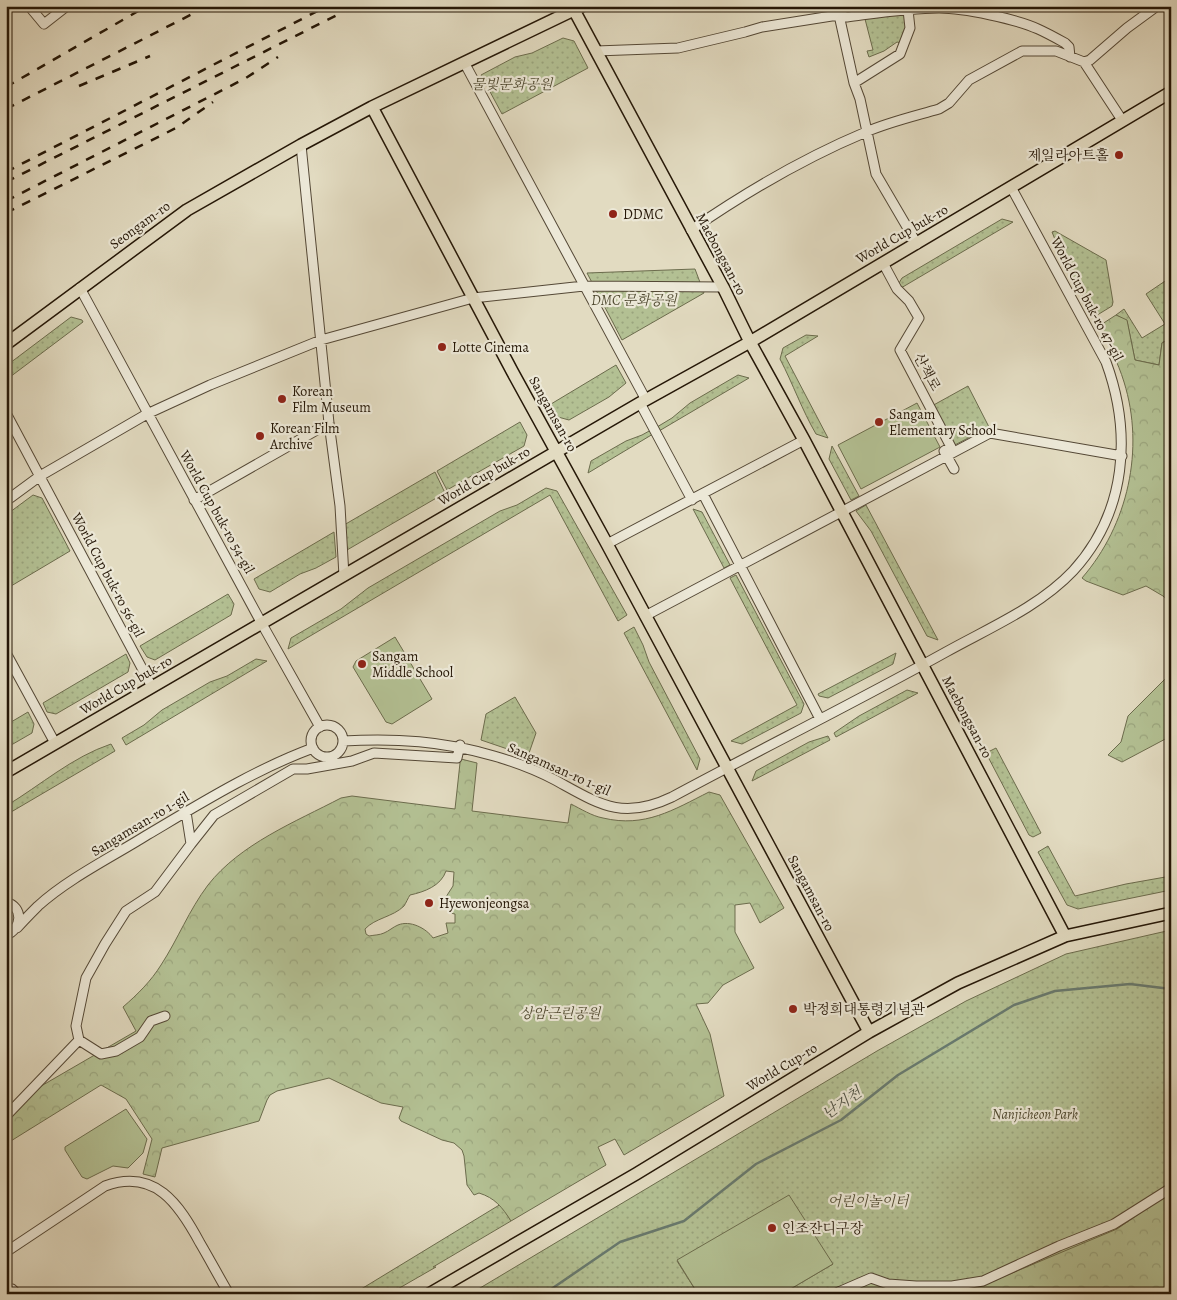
<svg xmlns="http://www.w3.org/2000/svg" width="1177" height="1300" viewBox="0 0 1177 1300" font-family="Alegreya,'Noto Serif KR',serif">
<style>
.green{fill:url(#green-dots);stroke:#6c6c4d}
.forest{fill:url(#forest-crowns);stroke:#6c6c4d;fill-rule:evenodd}
.pitch{fill:#b3c093;stroke:#6c6c4d}
.lines{fill:none;stroke-linecap:round;stroke-linejoin:round}
.stream{stroke:#68796e;stroke-width:2.5}
.minor-casing{stroke:#544836;stroke-width:11}
.major-casing{stroke:#251707;stroke-width:14}
.minor{stroke:#ece8d7;stroke-width:9}
.major{stroke:#e2dbc1;stroke-width:11}
.rail{stroke:#251707;stroke-width:2.5;stroke-dasharray:9 9;stroke-linecap:butt}
.poi-dot{fill:#8f2418;stroke:#ece8d7;stroke-width:2}
.labels{text-anchor:middle;dominant-baseline:central;stroke-width:4.5;stroke-linejoin:round;paint-order:stroke}
.park-label{font-size:14px;font-style:italic;fill:#504a31;stroke:#ece8d7}
.poi-label{font-size:14px;fill:#251707;stroke:#ece8d7;text-anchor:start}
.street-label{font-size:14px;fill:#251707;stroke:#ece8d7}
.water-label{font-size:15px;font-style:italic;fill:#4c5043;stroke:#ece8d7}
</style>
<defs>
<pattern id="green-dots" width="8" height="8" patternUnits="userSpaceOnUse" patternTransform="scale(1.25)"><rect width="8" height="8" fill="#b3c093"/><path d="M2 2h.1M6 6h.1" fill="none" stroke="#9aa47d" stroke-width="1.8" stroke-linecap="round"/></pattern>
<pattern id="forest-crowns" width="20" height="18" patternUnits="userSpaceOnUse" patternTransform="scale(1.25)"><rect width="20" height="18" fill="#b3c093"/><path d="M2 6a3 3 0 1 1 6 0M12 15a3 3 0 1 1 6 0" fill="none" stroke="#9aa47d"/></pattern>
</defs>
<rect width="100%" height="100%" fill="#e2dbc1"/>
<filter id="stains"><feTurbulence type="fractalNoise" baseFrequency=".004" numOctaves="4"/><feColorMatrix values="0 0 0 0 .2 0 0 0 0 .09 0 0 0 0 .02 0 0 0 .5 -.17"/></filter>
<radialGradient id="worn" r=".72"><stop offset=".6" stop-color="#630" stop-opacity="0"/><stop offset="1" stop-color="#630" stop-opacity=".3"/></radialGradient>
<path class="green" d="M 903,14 L 906,16 L 907,27 L 901,43 L 897,42 L 884,51 L 869,57 L 867,51 L 873,50 L 865,19 Z
M 563,38 L 574,41 L 588,68 L 502,114 L 481,75 L 515,57 L 532,53 Z
M 1002,219 L 1013,222 L 901,288 L 899,283 L 902,278 Z
M 1055,231 L 1106,260 L 1113,302 L 1112,306 L 1094,317 L 1063,259 L 1052,232 Z
M 695,269 L 704,293 L 622,340 L 587,273 Z
M 1171,277 L 1171,338 L 1162,343 L 1159,365 L 1135,360 L 1127,321 L 1116,315 L 1124,309 L 1142,338 L 1165,324 L 1146,294 Z
M 71,317 L 82,320 L 83,322 L 6,380 L 6,366 Z
M 806,335 L 818,336 L 785,356 L 828,438 L 816,434 C 802,410 793,384 780,359 L 783,348 Z
M 616,365 L 626,383 L 609,397 L 569,420 L 558,417 L 551,404 Z
M 738,375 L 749,378 L 659,431 L 657,427 L 672,418 L 690,403 Z
M 968,386 L 989,427 L 951,447 L 930,407 Z
M 520,422 L 527,435 L 524,446 L 447,490 L 437,471 Z
M 651,430 L 653,434 L 588,473 L 591,461 L 626,441 L 642,435 Z
M 832,446 L 859,496 L 851,500 L 829,459 Z
M 435,472 L 445,493 L 347,550 L 344,525 Z
M 546,488 L 557,491 L 627,615 L 618,621 L 550,495 L 288,649 L 291,638 L 341,609 L 368,588 L 500,511 L 517,505 Z
M 33,495 L 42,498 L 70,551 L 6,589 L 6,515 Z
M 866,505 L 938,640 L 927,636 L 871,531 L 856,511 Z
M 693,509 L 702,512 L 730,565 L 724,568 Z
M 334,532 L 336,557 L 316,568 L 300,574 L 270,592 L 259,589 L 254,579 Z
M 736,575 L 804,704 L 801,713 L 742,744 L 731,741 L 797,705 L 730,578 Z
M 228,594 L 234,604 L 231,615 L 155,660 L 147,657 L 140,646 Z
M 634,627 L 643,645 L 649,662 L 700,759 L 697,770 L 624,633 Z
M 896,653 L 893,664 L 828,698 L 819,696 L 818,694 Z
M 126,654 L 130,663 L 128,672 L 56,714 L 47,712 L 43,703 Z
M 256,659 L 267,661 L 126,745 L 122,738 L 144,725 L 162,710 L 210,682 L 227,676 Z
M 907,690 L 918,693 L 836,737 L 834,733 L 859,716 Z
M 515,697 L 536,733 L 528,756 L 481,740 L 486,714 Z
M 28,712 L 34,724 L 32,733 L 6,748 L 6,725 Z
M 828,736 L 830,740 L 752,781 L 756,771 L 809,742 Z
M 111,744 L 115,751 L 6,815 L 6,806 C 41,785 72,757 111,744 Z
M 996,748 L 1041,833 L 1033,837 L 1029,835 L 986,753 Z
M 1048,846 L 1075,896 L 1126,884 L 1171,876 L 1171,890 L 1078,909 L 1067,905 L 1038,852 Z
M 1171,930 L 1171,1294 L 782,1294 L 833,1264 L 677,1261 L 698,1294 L 685,1294 L 682,1288 L 668,1294 L 470,1294 L 877,1051 L 966,1001 L 1066,954 Z
M 501,1204 L 511,1221 L 433,1267 L 436,1267 L 389,1294 L 353,1294 Z"/>
<path class="forest" d="M 1116,315 L 1127,320 L 1135,360 L 1159,365 L 1162,343 L 1171,338 L 1171,603 L 1163,596 L 1146,586 L 1123,595 L 1086,581 L 1082,578 C 1128,525 1145,449 1124,382 C 1118,362 1108,344 1099,326 Z
M 1171,673 L 1171,736 L 1122,762 L 1108,755 L 1121,742 L 1128,716 Z
M 457,758 L 477,763 L 472,811 L 568,823 L 571,804 C 581,809 592,816 603,818 C 645,828 673,810 709,792 L 720,795 L 784,908 L 760,923 L 750,903 L 735,905 L 735,932 L 754,968 L 723,985 L 708,1003 L 696,1004 L 710,1034 L 724,1096 L 624,1155 L 615,1139 L 598,1147 L 606,1165 L 511,1221 C 502,1207 495,1198 479,1193 L 474,1195 L 467,1185 L 464,1156 L 462,1150 L 454,1143 L 442,1140 L 401,1121 L 399,1118 L 403,1107 L 381,1103 L 329,1078 L 277,1091 L 270,1095 L 267,1100 L 259,1121 L 162,1148 L 155,1177 L 143,1174 L 152,1139 L 126,1099 L 101,1085 L 6,1144 L 6,1120 L 36,1089 L 136,1031 L 123,1007 C 138,994 151,981 161,965 C 178,939 189,910 208,885 C 240,844 295,822 341,798 L 352,796 L 455,809 L 460,763 ZM 446,871 L 454,872 L 453,886 L 444,900 L 450,913 L 455,914 L 455,923 L 446,923 L 448,933 L 433,938 C 426,928 410,920 398,925 C 393,927 389,931 384,933 C 380,935 374,935 369,936 L 366,934 L 365,929 C 375,918 393,917 404,906 C 406,903 408,898 410,895 C 424,892 441,886 446,871 Z
M 1171,1192 L 1171,1294 L 840,1294 L 870,1281 L 986,1284 L 1117,1229 Z"/>
<path class="pitch" d="M 917,403 L 940,447 L 861,489 L 838,445 Z
M 395,637 L 432,699 L 392,724 L 386,722 L 353,667 L 356,661 Z
M 126,1109 L 147,1139 L 143,1153 L 128,1168 L 113,1166 L 87,1179 L 82,1177 L 65,1150 L 65,1147 Z
M 789,1195 L 833,1264 L 782,1294 L 698,1294 L 677,1260 Z"/>
<g class="lines">
<path class="stream" d="M 544,1294 L 620,1242 L 684,1221 L 756,1164 L 841,1120 L 898,1075 L 1014,1005 L 1055,991 L 1130,984 L 1171,989"/>
<g class="minor-casing">
<path id="minor" d="M 29,6 L 44,24 L 67,6
M 837,6 L 854,83 L 860,99 L 876,174 L 917,244
M 596,51 L 678,48 L 745,32 L 762,27 L 838,15 L 847,17 C 878,13 909,8 939,8 C 964,8 1016,19 1038,29 C 1047,33 1056,38 1065,43 L 1069,47 L 1070,57
M 1084,62 L 1090,60 L 1127,28 L 1157,6
M 465,64 L 646,400
M 854,83 L 900,54 L 910,28 L 908,10
M 301,145 L 329,423 L 340,506 L 344,576
M 691,230 C 746,192 804,158 866,132 C 889,122 915,116 939,109 L 949,103 L 969,80 L 1022,51 L 1056,51 L 1084,62 L 1122,120
M 883,263 L 897,289 L 909,301 L 919,318 L 900,350 L 951,447 L 944,451 L 954,469
M 80,288 L 262,624 L 320,727
M 640,403 L 692,500
M 6,413 L 152,687
M 703,494 L 820,719
M 194,500 L 329,423
M 6,501 L 40,476 L 147,414 L 210,385 L 321,340 L 473,298 L 584,286 L 723,287
M 607,544 L 804,440
M 645,616 L 990,433 L 1122,456
M 6,653 L 55,743
M311 741a16 16 0 1 1 32 0a16 16 0 1 1-32 0Z
M 343,741 C 396,738 443,741 494,756 C 515,762 536,770 555,780 C 599,804 622,821 672,797 C 763,748 856,702 946,652 C 989,628 1039,607 1073,571 C 1127,512 1132,433 1106,362 L 1011,187
M 191,844 L 214,815 L 293,769 L 307,769 L 352,761 L 374,753 L 457,758 L 460,745
M 6,902 C 24,907 22,929 6,935
M 17,928 C 24,920 31,913 38,906 C 69,878 112,857 147,835 C 201,803 254,770 313,748
M 165,1016 L 151,1021 L 140,1037 L 116,1051 L 101,1054 L 79,1040 L 76,1026 L 86,978 L 105,944 L 126,911 L 155,892 L 191,844 L 186,812
M 6,1116 L 79,1040
M 6,1252 L 105,1186 C 155,1168 179,1204 200,1243 C 210,1260 219,1277 229,1294
M 6,1288 L 12,1289 L 17,1294
M 834,1294 L 871,1278 L 888,1284 L 916,1286 L 952,1286 L 983,1281 L 1059,1246 L 1114,1224 L 1171,1188"/>
</g>
<g class="major-casing">
<path id="major" d="M 6,8 L 9,6
M 574,10 L 723,287 L 750,342 L 804,440 L 1065,936
M 372,107 L 512,371 L 607,544 L 869,1032
M 6,344 L 187,210 L 301,145 L 372,107 L 582,6
M 6,772 L 640,403 L 750,342 L 1171,92
M 429,1294 L 636,1174 L 869,1032 L 958,983 L 1065,936 L 1171,913"/>
</g>
<use href="#minor" class="minor"/>
<use href="#major" class="major"/>
<path class="rail" d="M 359,11 L 364,6
M 79,86 L 150,56
M 6,87 L 147,6
M 6,109 L 208,6
M 6,172 L 327,6
M 6,182 L 341,13
M 6,201 L 246,78 L 278,57
M 6,213 L 176,128 L 213,102"/>
</g>
<g class="poi-dot">
<circle cx="1119" cy="155" r="5"/>
<circle cx="613" cy="214" r="5"/>
<circle cx="442" cy="347" r="5"/>
<circle cx="282" cy="399" r="5"/>
<circle cx="879" cy="422" r="5"/>
<circle cx="260" cy="436" r="5"/>
<circle cx="362" cy="664" r="5"/>
<circle cx="429" cy="903" r="5"/>
<circle cx="793" cy="1009" r="5"/>
<circle cx="772" cy="1228" r="5"/>
</g>
<g class="labels">
<g class="park-label">
<text x="512" y="84">물빛문화공원</text>
<text x="634" y="300">DMC 문화공원</text>
<text x="560" y="1013">상암근린공원</text>
<text x="1035" y="1114">Nanjicheon Park</text>
<text x="868" y="1201">어린이놀이터</text>
</g>
<g class="poi-label">
<text x="1109" y="155" text-anchor="end">제일라아트홀</text>
<text x="623" y="214">DDMC</text>
<text x="452" y="347">Lotte Cinema</text>
<text x="292" y="391">Korean<tspan x="292" dy="16">Film Museum</tspan></text>
<text x="889" y="414">Sangam<tspan x="889" dy="16">Elementary School</tspan></text>
<text x="270" y="428">Korean Film<tspan x="270" dy="16">Archive</tspan></text>
<text x="372" y="656">Sangam<tspan x="372" dy="16">Middle School</tspan></text>
<text x="439" y="903">Hyewonjeongsa</text>
<text x="803" y="1009">박정희대통령기념관</text>
<text x="782" y="1228">인조잔디구장</text>
</g>
<g class="street-label">
<text transform="translate(140 225) rotate(-36)">Seongam-ro</text>
<text transform="translate(902 234) rotate(-30)">World Cup buk-ro</text>
<text transform="translate(721 254) rotate(62)">Maebongsan-ro</text>
<text transform="translate(1087 299) rotate(62)">World Cup buk-ro 47-gil</text>
<text transform="translate(927 372) rotate(62)">산책로</text>
<text transform="translate(553 414) rotate(61)">Sangamsan-ro</text>
<text transform="translate(484 476) rotate(-30)">World Cup buk-ro</text>
<text transform="translate(217 512) rotate(61)">World Cup buk-ro 54-gil</text>
<text transform="translate(108 575) rotate(62)">World Cup buk-ro 56-gil</text>
<text transform="translate(126 685) rotate(-30)">World Cup buk-ro</text>
<text transform="translate(967 717) rotate(62)">Maebongsan-ro</text>
<text transform="translate(559 769) rotate(24)">Sangamsan-ro 1-gil</text>
<text transform="translate(140 824) rotate(-31)">Sangamsan-ro 1-gil</text>
<text transform="translate(811 893) rotate(62)">Sangamsan-ro</text>
<text transform="translate(782 1067) rotate(-31)">World Cup-ro</text>
</g>
<g class="water-label">
<text transform="translate(842 1103) rotate(-35)">난지천</text>
</g>
</g>
<rect width="1177" height="1300" fill="none" stroke="#e2dbc1" stroke-width="25"/>
<rect x="8" y="8" width="1162" height="1285" fill="none" stroke="#251707" stroke-width="2.5"/>
<rect x="12" y="12" width="1152" height="1275" fill="none" stroke="#251707"/>
<rect width="100%" height="100%" filter="url(#stains)"/>
<rect width="100%" height="100%" fill="url(#worn)"/>
</svg>
